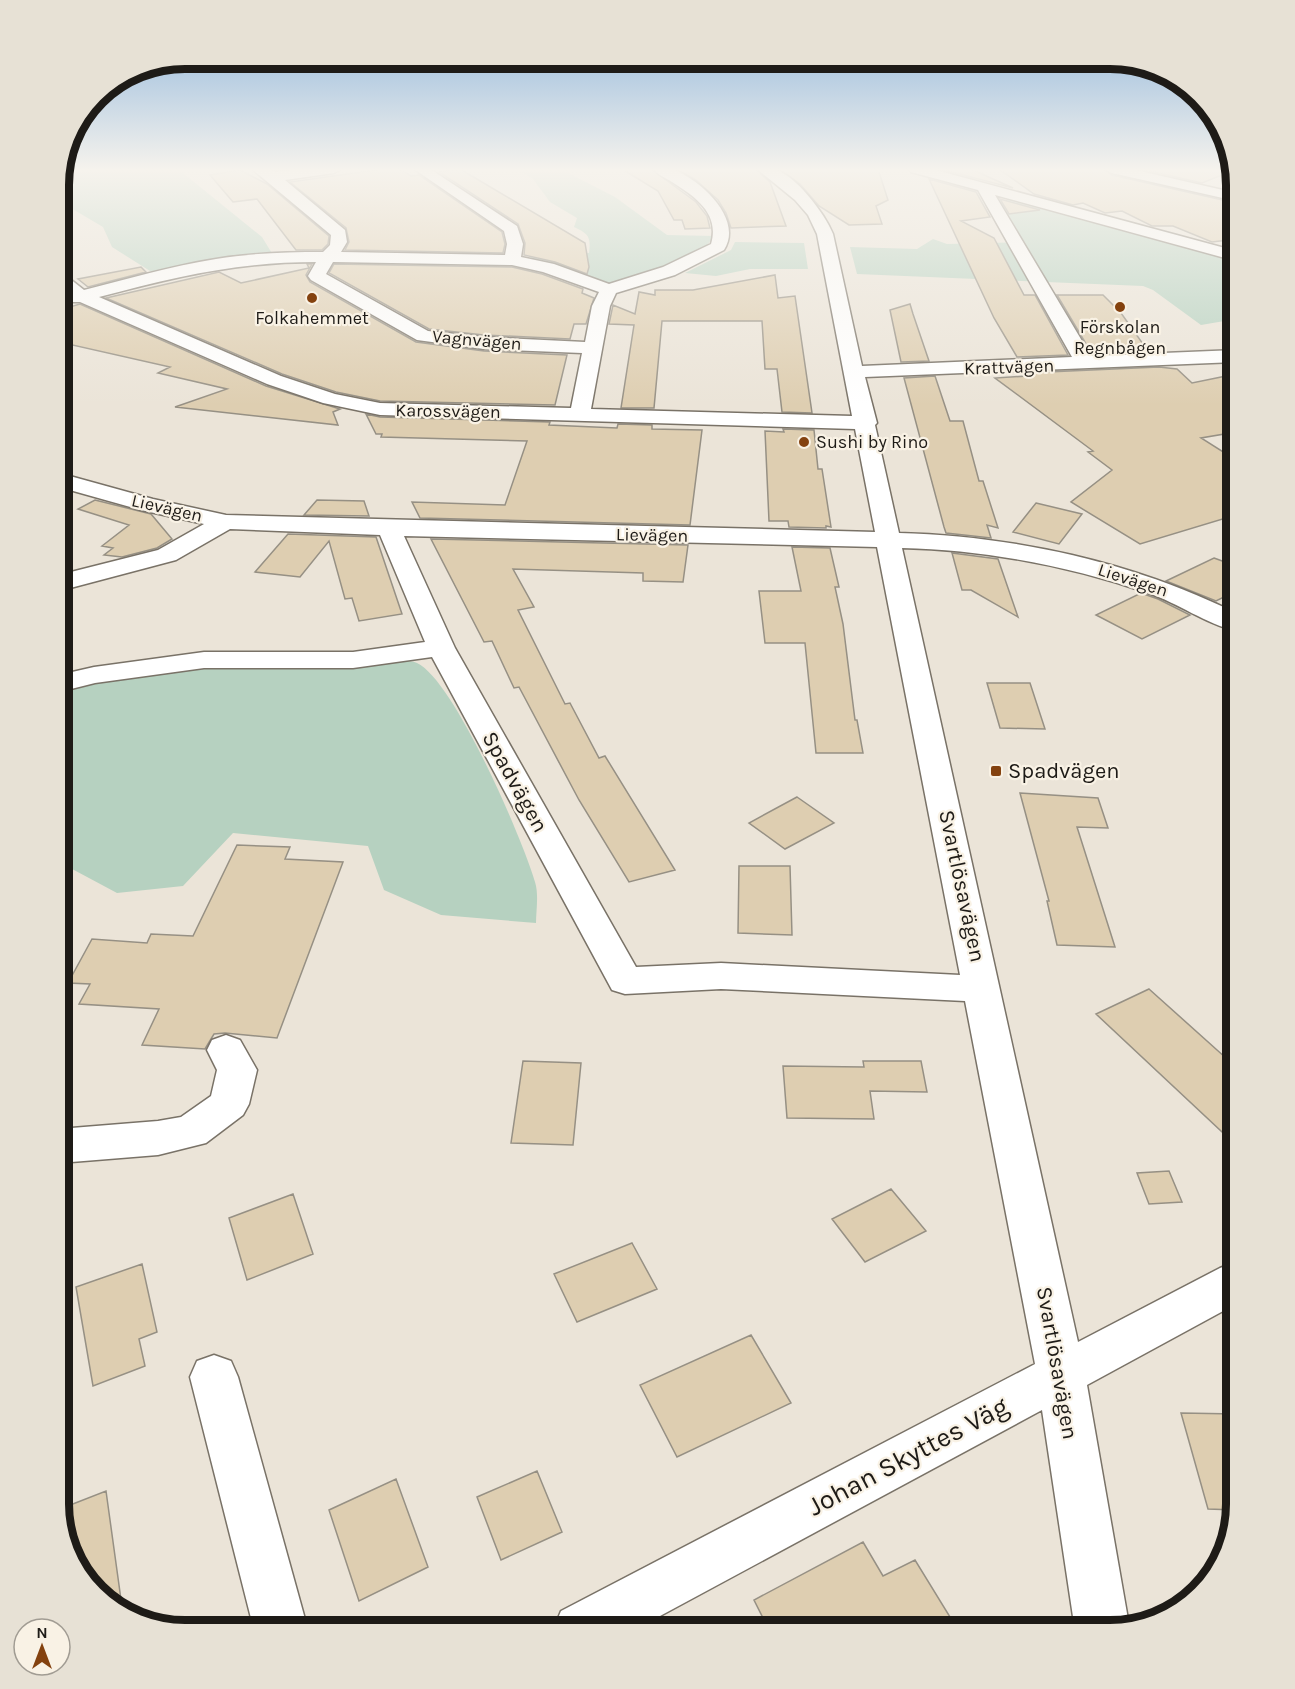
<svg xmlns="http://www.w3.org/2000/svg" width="1295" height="1689" viewBox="0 0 1295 1689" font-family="Karla,sans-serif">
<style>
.green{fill:#b6d1c0}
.building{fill:#deceb1;stroke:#969084;stroke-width:1.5}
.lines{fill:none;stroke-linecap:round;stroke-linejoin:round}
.minor-casing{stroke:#797267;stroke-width:3}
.minor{fill:#fff;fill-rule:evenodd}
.poi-dot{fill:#84420f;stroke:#f9f2e5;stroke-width:2}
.labels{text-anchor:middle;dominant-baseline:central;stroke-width:4.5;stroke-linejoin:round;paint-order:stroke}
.far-poi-label{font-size:18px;fill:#1e1b17;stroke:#f9f2e5}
.far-street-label{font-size:18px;fill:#1e1b17;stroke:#f9f2e5}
.poi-label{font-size:22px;fill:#1e1b17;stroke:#f9f2e5;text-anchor:start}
.street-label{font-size:22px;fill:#1e1b17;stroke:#f9f2e5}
.near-street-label{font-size:27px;fill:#1e1b17;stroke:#f9f2e5}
.rim{fill:none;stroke:#1e1b17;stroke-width:8}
</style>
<rect width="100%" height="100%" fill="#ebe4d8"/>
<path class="green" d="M 61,169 L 178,169 L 262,237 L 273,255 L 158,276 L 112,247 L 103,227 L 59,201 Z
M 517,169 L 569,169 L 568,173 L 615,197 L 667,235 L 715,236 L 705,247 L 659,269 L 618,284 L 603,285 L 532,260 L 529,254 L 564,251 L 589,253 C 591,237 589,234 574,227 L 577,218 L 550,202 L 533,179 Z
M 1012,198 L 1236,260 L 1236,319 L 1201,325 L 1153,290 L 1143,286 L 857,274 L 850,247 L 917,249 L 933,239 L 947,244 L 1023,242 L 999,202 Z
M 735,242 L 804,243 L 808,269 L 750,269 L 716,276 L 685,273 L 731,250 Z
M 403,660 C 407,661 413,661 417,663 C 454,680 523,840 535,882 C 539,894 536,911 536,923 L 441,915 L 384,890 L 368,846 L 233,833 L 183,886 L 117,893 L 59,862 L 59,693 L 136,674 L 201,668 Z"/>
<path class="building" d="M 383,169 L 400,169 L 411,176 L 419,175 L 502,232 L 505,244 L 503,253 L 345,250 L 349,242 L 346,228 L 290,182 Z
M 460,169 L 585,243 L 589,267 L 587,274 L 555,262 L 524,255 L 525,243 L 518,224 L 439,172 Z
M 622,169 L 651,169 L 696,202 L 707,216 L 710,228 L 685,229 L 682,220 L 674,220 L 658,191 Z
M 677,169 L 755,169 L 770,182 L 786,226 L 731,228 L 726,213 L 718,200 L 696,180 Z
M 779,169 L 878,169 L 888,200 L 876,206 L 882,224 L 849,225 L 819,206 L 800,184 Z
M 940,169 L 971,169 L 1013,188 Z
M 999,169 L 1103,169 L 1112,175 L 1236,203 L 1236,239 L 1212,242 L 1173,226 L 1152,226 L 1122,211 L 1105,213 L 1083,203 L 1073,205 L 1034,194 Z
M 1141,169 L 1232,169 L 1232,171 L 1202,183 Z
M 240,170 L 267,184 L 329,236 L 328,244 L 322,250 L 296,250 L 257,199 L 233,202 L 210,175 Z
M 929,179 L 976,192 L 990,217 L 961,221 L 994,238 L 1024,295 L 1035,295 L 1068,355 L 1017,357 L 994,318 Z
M 1000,199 L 1040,210 L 1009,214 Z
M 307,264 L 312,264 L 306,275 L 310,282 L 416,342 L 484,351 L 567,355 L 555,405 L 380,401 L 336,392 L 282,374 L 106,298 L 219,272 L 241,283 L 309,268 Z
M 334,264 L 512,267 L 542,274 L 583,289 L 582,293 L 594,298 L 586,324 L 574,324 L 570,339 L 484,335 L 429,329 L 329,273 Z
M 141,267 L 146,272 L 88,287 L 78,279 Z
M 775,275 L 778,298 L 795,296 L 812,413 L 782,412 L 777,369 L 765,369 L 762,321 L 662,321 L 654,408 L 621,408 L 634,325 L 609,324 L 613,305 L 635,314 L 639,292 L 655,295 L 655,290 L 693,290 Z
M 1057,295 L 1103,295 L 1121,313 L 1148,351 L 1092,354 Z
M 80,304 L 266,386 L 340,409 L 333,412 L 338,425 L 175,407 L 227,389 L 158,373 L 170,367 L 59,342 L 59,310 Z
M 910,304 L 913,314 L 929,361 L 901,362 L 890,310 Z
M 1159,367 L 1177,369 L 1192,383 L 1236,374 L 1236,432 L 1201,438 L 1236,460 L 1236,515 L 1140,544 L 1071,502 L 1112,470 L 1088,452 L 1093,451 L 995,378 L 1027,376 L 1025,373 Z
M 935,376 L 950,421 L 963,421 L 979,481 L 983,481 L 998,528 L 987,525 L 991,538 L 946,533 L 944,527 L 904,378 Z
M 366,414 L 380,417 L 550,422 L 549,425 L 617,428 L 618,424 L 652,425 L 652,429 L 702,430 L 690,525 L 420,518 L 412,502 L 505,505 L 527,441 L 381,437 L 382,434 L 376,434 Z
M 783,429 L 814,430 L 818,469 L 822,469 L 831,527 L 826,526 L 826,528 L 789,527 L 788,521 L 769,521 L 765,431 L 784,432 Z
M 95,500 L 151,514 L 172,539 L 157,548 L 122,557 L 104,555 L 113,548 L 102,546 L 129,525 L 78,509 Z
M 317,500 L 364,501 L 369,516 L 304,515 Z
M 1036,503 L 1082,514 L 1059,544 L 1013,532 Z
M 288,534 L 376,537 L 402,614 L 359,621 L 352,598 L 345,599 L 329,541 L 300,577 L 255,572 Z
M 431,539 L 688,545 L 683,582 L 643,581 L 643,573 L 513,569 L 534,607 L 518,610 L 565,704 L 570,703 L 599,758 L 605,756 L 675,870 L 629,882 L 579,800 L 519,687 L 514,688 L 492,641 L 484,642 Z
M 792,547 L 830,548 L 839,587 L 835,587 L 843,624 L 855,720 L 857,720 L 863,753 L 816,753 L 805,643 L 765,643 L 759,591 L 801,591 Z
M 952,553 L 998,559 L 1018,617 L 971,590 L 962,590 Z
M 1214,558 L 1236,566 L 1236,591 L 1216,601 L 1166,581 Z
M 1141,593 L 1158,599 L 1190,615 L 1142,639 L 1096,615 Z
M 987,683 L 1030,683 L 1045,729 L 1000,728 Z
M 1020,793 L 1098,798 L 1108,828 L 1077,827 L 1115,947 L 1057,945 L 1047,901 L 1049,901 Z
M 797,797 L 834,823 L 785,849 L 749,823 Z
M 237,845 L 290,847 L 285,859 L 343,862 L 277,1038 L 225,1033 L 214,1034 L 205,1049 L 142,1045 L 159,1009 L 79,1004 L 90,984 L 68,983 L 92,939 L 147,943 L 151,934 L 193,936 Z
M 739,866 L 790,866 L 792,935 L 738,933 Z
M 1149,989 L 1236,1067 L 1236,1145 L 1096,1014 Z
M 523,1061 L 581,1063 L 573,1145 L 511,1143 Z
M 863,1061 L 921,1061 L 927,1092 L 870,1091 L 874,1119 L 787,1118 L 783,1066 L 864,1067 Z
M 1169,1171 L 1182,1202 L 1149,1204 L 1137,1173 Z
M 891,1189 L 926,1231 L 865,1262 L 832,1219 Z
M 293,1194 L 313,1254 L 247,1280 L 229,1218 Z
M 632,1243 L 657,1289 L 577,1322 L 554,1274 Z
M 142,1264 L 157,1332 L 139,1339 L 145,1366 L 93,1386 L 76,1287 Z
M 751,1335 L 791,1403 L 677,1457 L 640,1385 Z
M 1181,1413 L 1236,1414 L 1235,1510 L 1208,1509 Z
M 537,1471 L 562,1532 L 501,1560 L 477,1497 Z
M 396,1479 L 428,1567 L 359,1601 L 329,1510 Z
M 106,1491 L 123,1614 L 80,1574 L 60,1509 Z
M 863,1542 L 883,1576 L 915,1560 L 958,1630 L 769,1630 L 754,1600 Z"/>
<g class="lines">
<g class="minor-casing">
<path id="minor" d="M 252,169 L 269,169 L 275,172 L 302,169 L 341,169 L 334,173 L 285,180 L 345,230 L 347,242 L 341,252 L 505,255 L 507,244 L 504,231 L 414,169 L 430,169 L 517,226 L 523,244 L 521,257 L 554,264 L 609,284 L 663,267 L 711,244 C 720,214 696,197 672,182 C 666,178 658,175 653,169 C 659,169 666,168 672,169 C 700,179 744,219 724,250 L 675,275 L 616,293 L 610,306 L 591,409 L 852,416 L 817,234 L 808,215 L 795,200 L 757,169 C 762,169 767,168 772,169 C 794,172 825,214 833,234 L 862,366 L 1072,357 L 978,190 L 911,172 L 909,169 L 932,169 L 1236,251 L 1236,261 L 995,195 L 1091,356 L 1236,350 L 1236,362 L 865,377 L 877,423 L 875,425 L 899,533 C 1014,536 1133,562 1236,613 L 1236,631 C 1206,624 1178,603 1148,593 C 1070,566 985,550 902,548 L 1078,1342 L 1220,1268 L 1236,1262 L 1236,1304 L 1087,1385 L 1129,1625 L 1111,1630 L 1075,1630 L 1042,1410 L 634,1630 L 553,1630 L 561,1611 L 1035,1364 L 965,1001 L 721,989 L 625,994 L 612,990 L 432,657 L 353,668 L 204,668 L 95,683 L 59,692 L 59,675 L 94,667 L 204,652 L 353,652 L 425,642 L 380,535 L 230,529 L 176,560 L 59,591 L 59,575 L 158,550 L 204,524 L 141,510 L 59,487 L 59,473 L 153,499 L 226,515 L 875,532 L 855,429 L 380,415 L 323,403 L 267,384 L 80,302 L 68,302 L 65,298 L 68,294 L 59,287 L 59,274 L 65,275 L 84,290 C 128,279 171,266 216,259 C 251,253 287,252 323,252 L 330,245 L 331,235 ZM 316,262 L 308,276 L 311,280 L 417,340 L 484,349 L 582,353 L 571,408 L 380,403 L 335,394 L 281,376 L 99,297 C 175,277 236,262 316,262 ZM 333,262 L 512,265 L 543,272 L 599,292 L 592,306 L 585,342 L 484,337 L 428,331 L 326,274 ZM 404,536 L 877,547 L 960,975 L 721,963 L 636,967 L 455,648 Z
M 1105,169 L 1131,169 L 1236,193 L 1236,201 L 1112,173 Z
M 226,1035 L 240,1040 L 257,1070 L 249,1104 L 243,1115 L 206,1143 L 158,1155 L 59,1163 L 59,1129 L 158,1121 L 181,1117 L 211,1096 L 217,1070 L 207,1050 L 212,1040 Z
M 214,1355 L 231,1361 L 238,1377 L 308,1630 L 254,1630 L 190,1377 L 197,1361 Z"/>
</g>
<use href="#minor" class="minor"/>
</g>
<linearGradient id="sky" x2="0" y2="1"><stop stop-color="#87b1da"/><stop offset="0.42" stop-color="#f6f3ed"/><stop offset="1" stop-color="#f6f3ed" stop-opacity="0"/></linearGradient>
<rect width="1295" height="405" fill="url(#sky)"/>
<g class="poi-dot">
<circle cx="312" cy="298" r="6"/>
<circle cx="1120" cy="307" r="6"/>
<circle cx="804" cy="442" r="6"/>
<rect x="990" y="765" width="12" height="12" rx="3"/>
</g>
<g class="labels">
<g class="far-poi-label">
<text x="312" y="318">Folkahemmet</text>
<text x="1120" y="327">Förskolan<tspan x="1120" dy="21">Regnbågen</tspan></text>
<text x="816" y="442" text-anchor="start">Sushi by Rino</text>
</g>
<g class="far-street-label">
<text transform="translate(477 340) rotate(5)">Vagnvägen</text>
<text transform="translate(1009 367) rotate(-2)">Krattvägen</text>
<text transform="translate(448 411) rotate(1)">Karossvägen</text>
<text transform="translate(167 508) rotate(13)">Lievägen</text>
<text transform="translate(652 535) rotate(1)">Lievägen</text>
<text transform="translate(1133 580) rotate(18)">Lievägen</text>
</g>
<g class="poi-label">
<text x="1008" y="771">Spadvägen</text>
</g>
<g class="street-label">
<text transform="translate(515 782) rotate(61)">Spadvägen</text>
<text transform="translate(962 886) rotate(78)">Svartlösavägen</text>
<text transform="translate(1057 1363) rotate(80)">Svartlösavägen</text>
</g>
<g class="near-street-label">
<text transform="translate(908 1456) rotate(-28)">Johan Skyttes Väg</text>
</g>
</g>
<path d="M0 0H1295V1689H0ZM185 69H1110A116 116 0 0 1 1226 185V1504A116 116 0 0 1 1110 1620H185A116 116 0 0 1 69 1504V185A116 116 0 0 1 185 69Z" fill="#e7e1d5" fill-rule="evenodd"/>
<path class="rim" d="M185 69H1110A116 116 0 0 1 1226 185V1504A116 116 0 0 1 1110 1620H185A116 116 0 0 1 69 1504V185A116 116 0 0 1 185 69Z"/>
<g transform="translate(42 1647)"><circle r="28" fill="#f9f2e5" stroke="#a19c93" stroke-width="1.5"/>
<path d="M0-4.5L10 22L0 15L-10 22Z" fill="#84420f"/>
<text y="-9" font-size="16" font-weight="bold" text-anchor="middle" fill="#1e1b17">N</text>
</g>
</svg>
